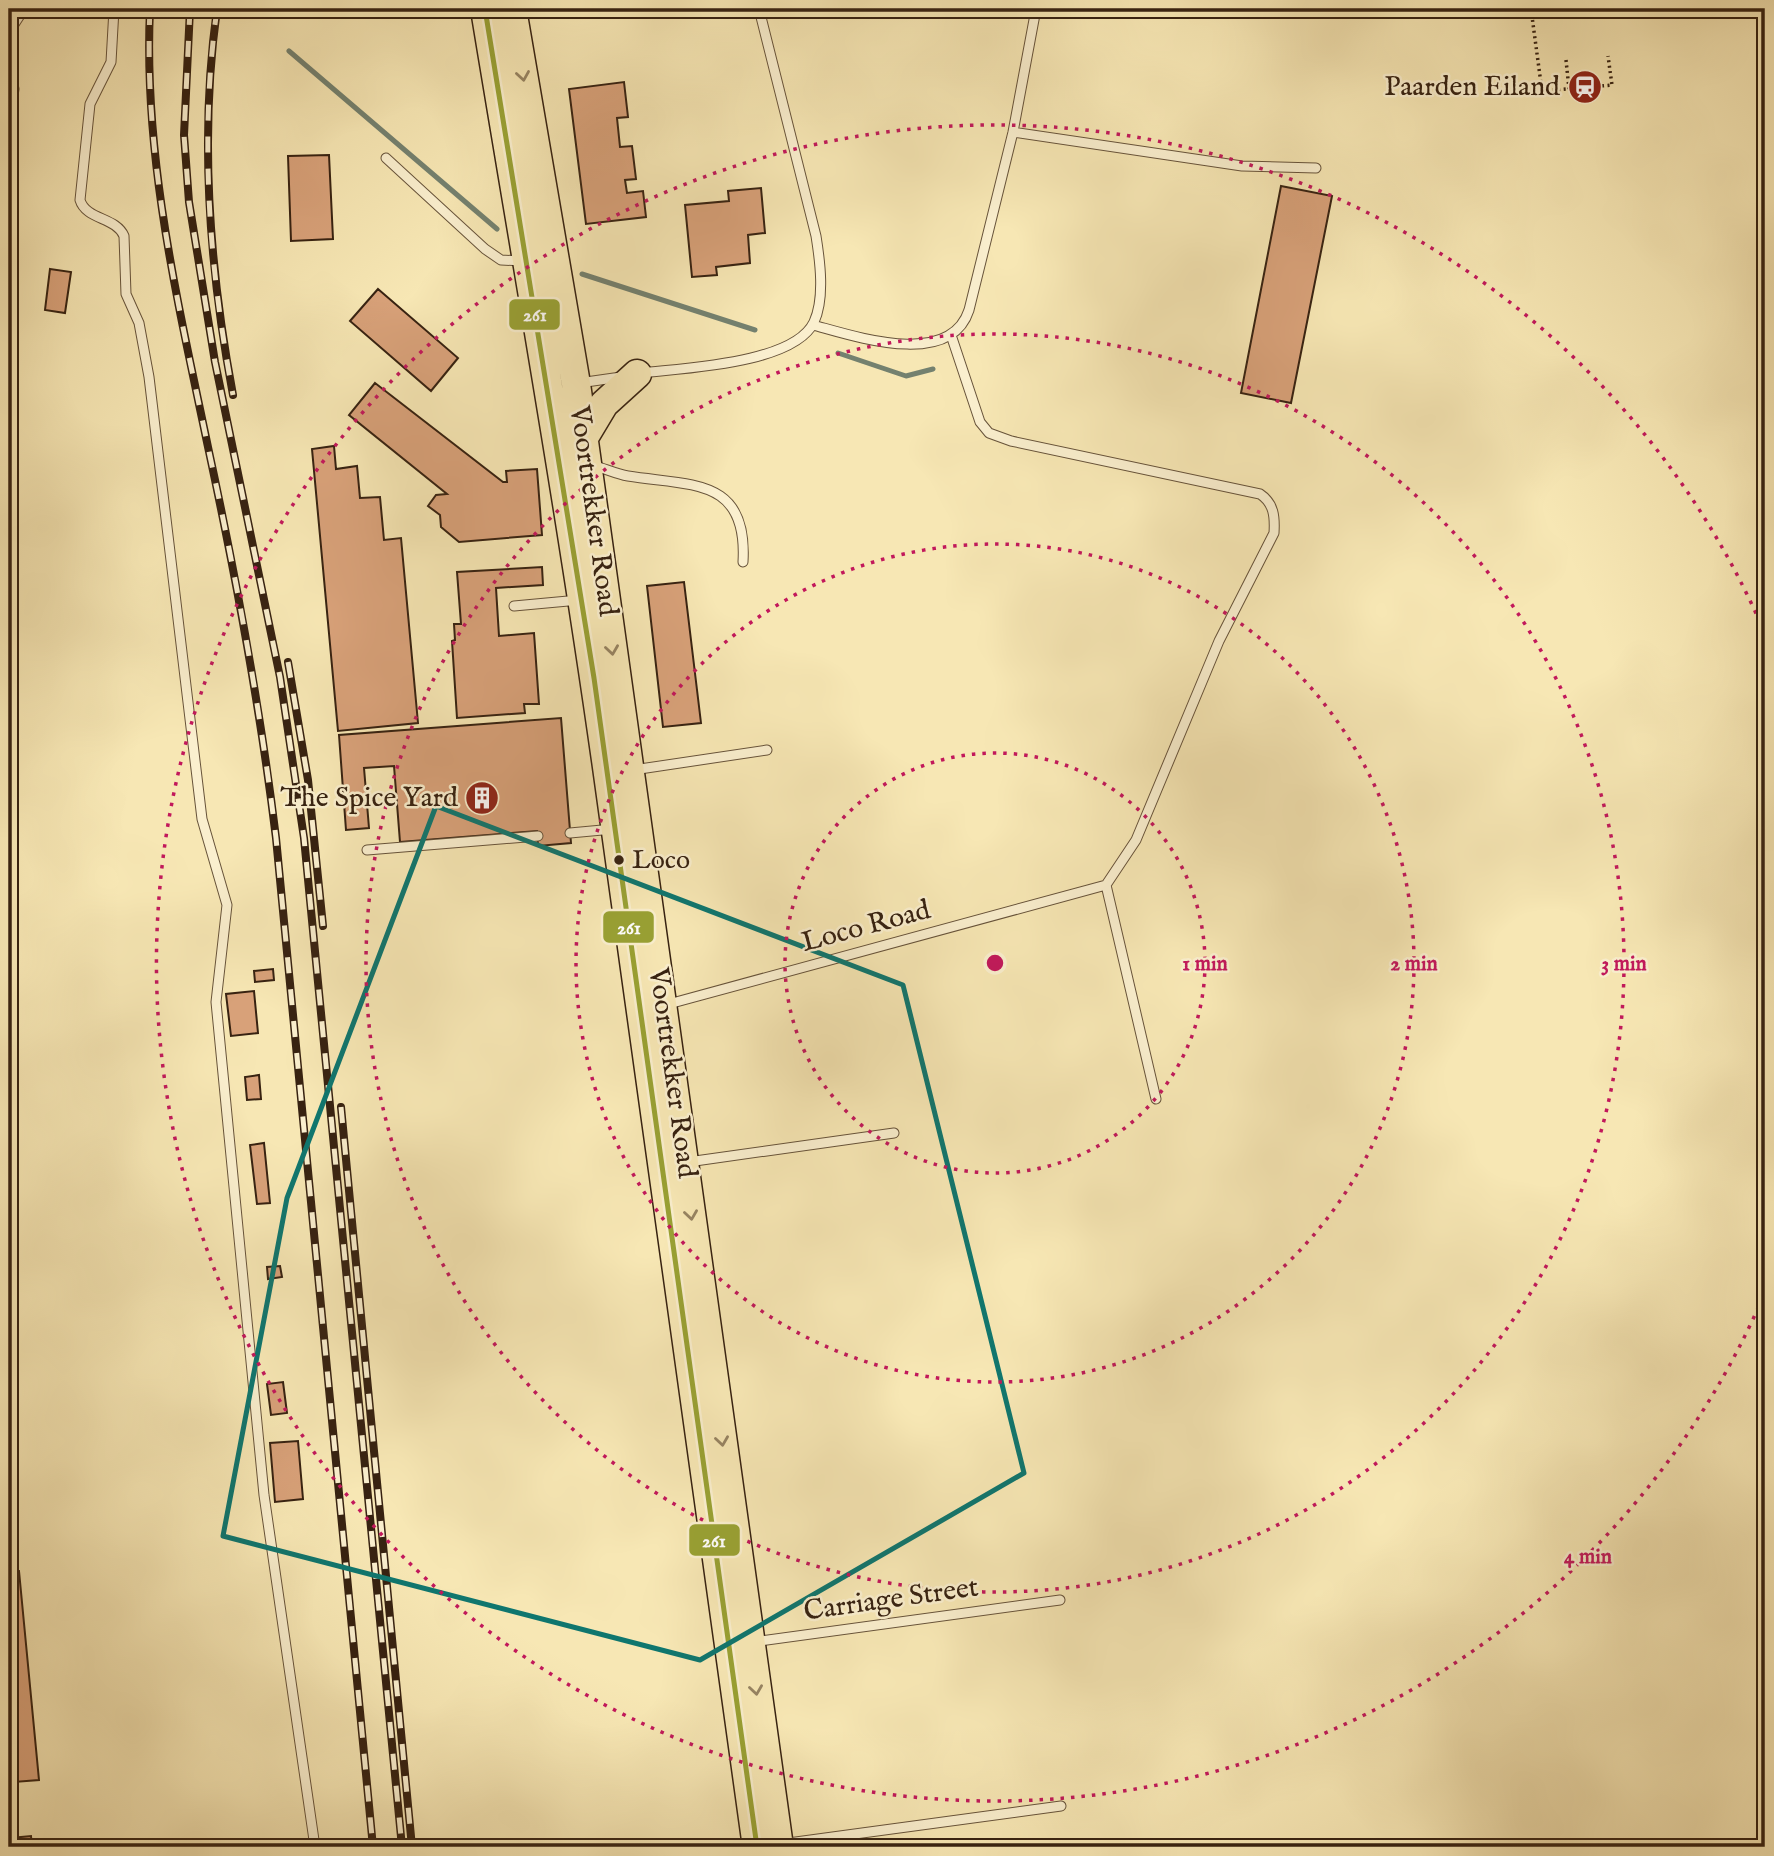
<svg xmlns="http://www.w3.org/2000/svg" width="1774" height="1856" viewBox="0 0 1774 1856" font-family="'IM FELL English',serif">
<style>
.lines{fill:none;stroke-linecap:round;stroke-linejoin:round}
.stream{stroke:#74816f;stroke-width:5}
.building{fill:#d8a179;stroke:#372211;stroke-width:2}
.service-casing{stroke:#67533a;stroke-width:11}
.primary-casing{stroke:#372211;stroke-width:31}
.path{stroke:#372211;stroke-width:3.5;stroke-dasharray:2 3.5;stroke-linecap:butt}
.service{stroke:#faefce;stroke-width:9}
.primary{stroke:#f7e7b4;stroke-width:28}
.rail-casing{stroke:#372211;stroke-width:8}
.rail{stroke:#faefce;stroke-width:5;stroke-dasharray:16;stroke-linecap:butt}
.bus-1-casing{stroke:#faefce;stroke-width:10}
.bus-1{stroke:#99a133;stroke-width:5}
.oneway{stroke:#978462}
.marked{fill:none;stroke:#0f766e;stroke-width:5;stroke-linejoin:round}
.ring{fill:none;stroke:#c2185b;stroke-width:3.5;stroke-dasharray:3.5 7}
.bus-dot{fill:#372211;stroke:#faefce;stroke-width:2.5}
.labels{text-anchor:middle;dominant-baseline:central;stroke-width:5;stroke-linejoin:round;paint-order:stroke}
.bus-label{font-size:26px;fill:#372211;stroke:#faefce;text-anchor:start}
.poi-label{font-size:28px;fill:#372211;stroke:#faefce;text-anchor:end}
.street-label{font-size:28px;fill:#372211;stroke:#faefce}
.centre{fill:#c2185b;stroke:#faefce;stroke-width:3.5}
.ring-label{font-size:21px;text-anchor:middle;font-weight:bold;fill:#c2185b;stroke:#faefce;stroke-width:5;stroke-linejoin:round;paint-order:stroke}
.line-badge{stroke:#faefce;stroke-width:2.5}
.badge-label{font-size:19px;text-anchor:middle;font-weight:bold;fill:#fff}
</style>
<rect width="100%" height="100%" fill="#f7e7b4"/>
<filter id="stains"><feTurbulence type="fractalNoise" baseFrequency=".00286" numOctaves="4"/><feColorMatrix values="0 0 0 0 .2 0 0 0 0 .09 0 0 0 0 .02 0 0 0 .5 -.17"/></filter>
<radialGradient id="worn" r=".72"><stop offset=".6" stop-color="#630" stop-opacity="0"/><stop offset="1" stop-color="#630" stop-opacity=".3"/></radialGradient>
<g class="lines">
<path class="stream" d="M 289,51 L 497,229
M 582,274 L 755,330
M 838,353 L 906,376 L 933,369"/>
</g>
<path class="building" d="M 624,82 L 628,117 L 617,118 L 620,147 L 632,146 L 636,179 L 625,180 L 627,193 L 643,191 L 646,217 L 586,224 L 569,89 Z
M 329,155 L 333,239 L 291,241 L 288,156 Z
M 1281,186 L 1332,196 L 1291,403 L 1241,393 Z
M 761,188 L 765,233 L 748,235 L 750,263 L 716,267 L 717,275 L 692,277 L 685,205 L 729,201 L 728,191 Z
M 50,269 L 71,272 L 65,313 L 45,310 Z
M 378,289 L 458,358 L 431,391 L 350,321 Z
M 375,383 L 503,482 L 507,482 L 506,471 L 537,469 L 542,535 L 459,542 L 441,527 L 440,515 L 428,506 L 436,495 L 447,494 L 349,415 Z
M 334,446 L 336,469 L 357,466 L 360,498 L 380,497 L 384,540 L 401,538 L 418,723 L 338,731 L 312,449 Z
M 542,567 L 543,585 L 496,588 L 499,636 L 534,633 L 539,704 L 524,704 L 525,713 L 457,718 L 452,641 L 455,640 L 454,624 L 461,624 L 457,572 Z
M 684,582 L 701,723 L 663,727 L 647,586 Z
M 561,718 L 571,843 L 538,846 L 537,831 L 400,842 L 394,766 L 364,768 L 369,828 L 346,830 L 339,735 Z
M 273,969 L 274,980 L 255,982 L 254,971 Z
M 254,991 L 258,1033 L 231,1036 L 226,994 Z
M 259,1075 L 261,1099 L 247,1100 L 245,1077 Z
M 264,1143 L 270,1203 L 257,1204 L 250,1145 Z
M 280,1266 L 282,1277 L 268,1279 L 267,1267 Z
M 283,1382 L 287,1413 L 271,1415 L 267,1384 Z
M 298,1441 L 303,1499 L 275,1502 L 270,1443 Z
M 19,1571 L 39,1780 L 14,1782 L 9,1730 L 9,1572 Z
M 31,1836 L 32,1847 L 12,1847 L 11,1838 Z"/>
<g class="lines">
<g class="service-casing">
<path id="service" d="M 114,9 L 111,62 L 90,104 L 80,200 C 86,220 116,217 124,236 L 126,294 L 139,323 L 149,377 L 202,819 L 227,905 L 216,1002 L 264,1495 L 315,1847
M 9,32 L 24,9
M 9,65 L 14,89 L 9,122
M 1013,132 L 1242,166 L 1316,168
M 386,158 L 485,249 L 501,260 L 524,261
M 813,325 C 854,336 950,369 969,310 L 1013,132 L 1036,9
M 951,335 L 980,422 L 989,433 L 1011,441 L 1260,494 C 1274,503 1275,517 1274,533 L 1219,641 L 1136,840 L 1106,885 L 1156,1099
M 642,373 C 683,368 794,364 814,322 C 825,298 820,261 816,236 L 759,9
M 579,383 L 621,377
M 592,465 C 604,468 616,474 628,476 C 691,486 748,477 743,562
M 514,606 L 579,600
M 633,770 L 767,750
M 570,833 L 613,829
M 367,850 L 538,836
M 665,1005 L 1106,885
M 688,1162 L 894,1133
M 753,1642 L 1060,1600
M 781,1844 L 1061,1806"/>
</g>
<g class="primary-casing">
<path id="primary" d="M 485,9 C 527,264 572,518 608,774 C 657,1132 706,1490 757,1847
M 512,9 L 576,384 L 779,1847
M 583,439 L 604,404 L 637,374"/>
</g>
<path class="path" d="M 1531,9 L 1542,91 L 1612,85 L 1608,56
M 1566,60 L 1569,89"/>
<use href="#service" class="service"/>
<use href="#primary" class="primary"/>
<g class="rail-casing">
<path id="rail" d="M 150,9 C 143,157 178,303 208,447 C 236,577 260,706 276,838 L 373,1847
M 190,9 L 184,135 L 189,202 L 215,362 L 280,677 L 304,838 L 402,1847
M 217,9 C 199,138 209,267 233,395
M 288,662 L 308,780 L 323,926
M 341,1107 L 412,1847"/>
</g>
<use href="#rail" class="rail"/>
<g class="bus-1-casing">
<path id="bus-1" d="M 485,9 L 594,678 L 757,1847"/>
</g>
<use href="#bus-1" class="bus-1"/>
</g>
<defs><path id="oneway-chevron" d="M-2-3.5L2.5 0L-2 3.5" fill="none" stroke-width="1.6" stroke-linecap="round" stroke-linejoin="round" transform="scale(1.75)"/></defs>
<g class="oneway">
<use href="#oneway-chevron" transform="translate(523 76) rotate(81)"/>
<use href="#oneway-chevron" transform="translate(612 650) rotate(82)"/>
<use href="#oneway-chevron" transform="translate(691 1215) rotate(82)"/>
<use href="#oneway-chevron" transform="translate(722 1441) rotate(82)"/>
<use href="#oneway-chevron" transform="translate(756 1690) rotate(82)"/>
</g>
<path class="marked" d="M 436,806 L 903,985 L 1024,1473 L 700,1660 L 223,1536 L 287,1198 Z"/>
<g class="ring">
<circle cx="995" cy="963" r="210"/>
<circle cx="995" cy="963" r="419"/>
<circle cx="995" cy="963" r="629"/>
<path d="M1763 1297A838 838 0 1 1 1763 629"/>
</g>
<defs>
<g id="station-disc" transform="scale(1.75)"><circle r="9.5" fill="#8f2418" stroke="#faefce"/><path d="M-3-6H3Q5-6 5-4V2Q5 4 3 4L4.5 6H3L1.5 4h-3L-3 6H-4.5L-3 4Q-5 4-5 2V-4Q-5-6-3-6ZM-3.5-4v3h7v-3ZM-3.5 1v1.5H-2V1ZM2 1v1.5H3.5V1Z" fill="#fff"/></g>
<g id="building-disc" transform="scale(1.75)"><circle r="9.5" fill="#8f2418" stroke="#faefce"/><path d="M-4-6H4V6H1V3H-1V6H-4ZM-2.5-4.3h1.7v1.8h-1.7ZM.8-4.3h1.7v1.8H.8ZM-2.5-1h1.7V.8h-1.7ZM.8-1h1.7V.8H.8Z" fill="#fff"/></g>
</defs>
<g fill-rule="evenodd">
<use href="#station-disc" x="1585" y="87"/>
<use href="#building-disc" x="482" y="798"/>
</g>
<circle class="bus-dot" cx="619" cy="860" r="6"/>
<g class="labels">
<g class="bus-label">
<text x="632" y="860">Loco</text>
</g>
<g class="poi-label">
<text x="1560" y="87">Paarden Eiland</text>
<text x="458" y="798">The Spice Yard</text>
</g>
<g class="street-label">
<text transform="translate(593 511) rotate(82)">Voortrekker Road</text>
<text transform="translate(866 927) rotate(-15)">Loco Road</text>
<text transform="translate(672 1073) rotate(82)">Voortrekker Road</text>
<text transform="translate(891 1600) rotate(-8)">Carriage Street</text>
</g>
</g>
<circle cx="995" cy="963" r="10" class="centre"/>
<g class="ring-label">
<text x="1205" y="970">1 min</text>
<text x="1414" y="970">2 min</text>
<text x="1624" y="970">3 min</text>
<text x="1588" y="1563">4 min</text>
</g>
<g class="line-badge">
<rect x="508" y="298" width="53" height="33" rx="7" fill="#99a133"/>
<rect x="602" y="910" width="53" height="34" rx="7" fill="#99a133"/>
<rect x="688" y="1523" width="53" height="34" rx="7" fill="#99a133"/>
</g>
<g class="badge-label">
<text x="535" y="321">261</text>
<text x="629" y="934">261</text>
<text x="714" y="1547">261</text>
</g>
<rect width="1774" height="1856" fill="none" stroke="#f7e7b4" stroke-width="35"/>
<rect x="10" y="10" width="1753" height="1835" fill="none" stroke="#372211" stroke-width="3.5"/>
<rect x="18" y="18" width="1739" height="1821" fill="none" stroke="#372211" stroke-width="2"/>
<rect width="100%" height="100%" filter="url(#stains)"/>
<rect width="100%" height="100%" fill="url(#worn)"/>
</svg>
